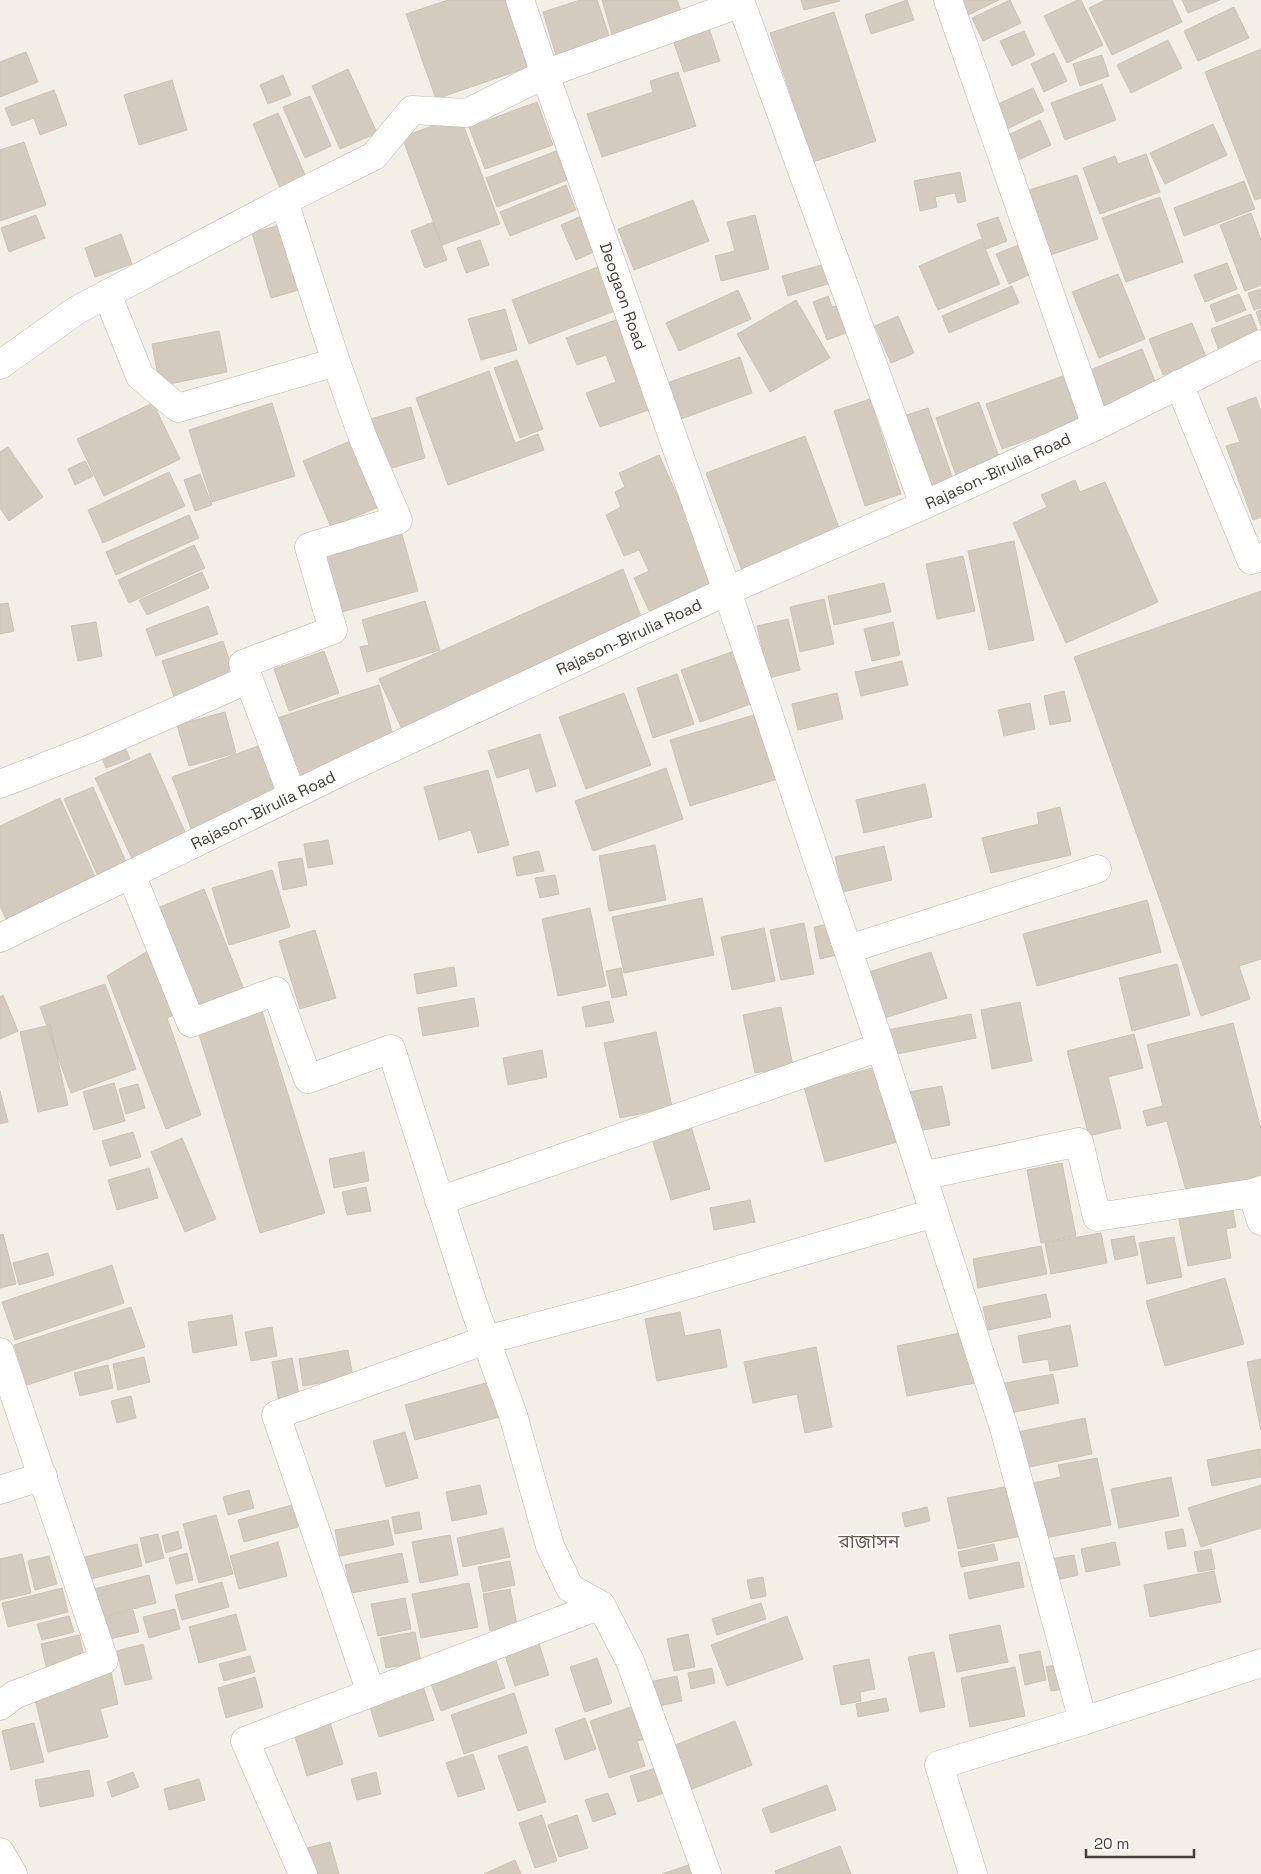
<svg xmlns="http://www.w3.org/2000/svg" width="1261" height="1874" viewBox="0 0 1261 1874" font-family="'Space Grotesk','Noto Sans Bengali',sans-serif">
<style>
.building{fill:#d2cbbe;stroke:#ccc3b2}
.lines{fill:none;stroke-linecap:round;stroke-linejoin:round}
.minor-casing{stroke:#bcb7ab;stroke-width:29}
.tertiary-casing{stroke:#bcb7ab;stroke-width:29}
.minor{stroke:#fff;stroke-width:28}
.tertiary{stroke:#fff;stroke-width:28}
.labels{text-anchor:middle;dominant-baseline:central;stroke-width:4;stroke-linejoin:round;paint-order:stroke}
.street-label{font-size:16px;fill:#443f37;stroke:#fff}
.quarter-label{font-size:19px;fill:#665e4f;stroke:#fff}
</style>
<rect width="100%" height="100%" fill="#f2efe7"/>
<path class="building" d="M 448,0 L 505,0 L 529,67 L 436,99 L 406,14 Z
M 580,0 L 597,0 L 611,42 L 557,59 L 543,12 Z
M 602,0 L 677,0 L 684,20 L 614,41 Z
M 801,0 L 839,0 L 840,1 L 804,10 Z
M 907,0 L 914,20 L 871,34 L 865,15 Z
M 954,0 L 999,0 L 962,18 Z
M 1010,0 L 1021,23 L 983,41 L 972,18 Z
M 1078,0 L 1081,0 L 1103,45 L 1067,63 L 1044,16 Z
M 1105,0 L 1172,0 L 1182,22 L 1112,55 L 1089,8 Z
M 1182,0 L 1220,0 L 1188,13 Z
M 1234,7 L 1249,38 L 1198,61 L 1184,31 Z
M 834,12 L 876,141 L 813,162 L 770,33 Z
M 709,28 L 720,61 L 684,72 L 673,40 Z
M 1024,31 L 1035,55 L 1012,66 L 1000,41 Z
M 1168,40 L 1182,68 L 1131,93 L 1117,65 Z
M 1261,49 L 1261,198 L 1255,200 L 1205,72 Z
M 26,52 L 38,82 L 0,97 L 0,62 Z
M 1054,53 L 1067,81 L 1044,92 L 1031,64 Z
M 1102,55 L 1109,76 L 1080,86 L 1073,64 Z
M 348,69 L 377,133 L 340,149 L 312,86 Z
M 678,72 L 696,126 L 602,157 L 587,114 L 653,92 L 650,81 Z
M 283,75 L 291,95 L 268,104 L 260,85 Z
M 172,80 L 187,130 L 139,145 L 124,95 Z
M 1102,84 L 1116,120 L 1065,140 L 1051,103 Z
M 1033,88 L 1044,111 L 1007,129 L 996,105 Z
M 54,90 L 67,125 L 40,135 L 34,118 L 12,126 L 5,108 Z
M 310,96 L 331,146 L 305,158 L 283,107 Z
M 537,102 L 553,145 L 485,169 L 469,127 Z
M 278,113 L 309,184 L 283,195 L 253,124 Z
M 460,116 L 500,224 L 442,245 L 402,137 Z
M 1040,120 L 1051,145 L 1016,161 L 1004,137 Z
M 1213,124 L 1227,155 L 1165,184 L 1150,153 Z
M 24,142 L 46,205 L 0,221 L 0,150 Z
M 556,151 L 567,180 L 497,207 L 486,178 Z
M 1146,154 L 1160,192 L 1100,214 L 1083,168 L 1115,156 L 1118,164 Z
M 960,172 L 966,201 L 958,203 L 955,193 L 935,197 L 937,207 L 920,211 L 914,181 Z
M 1077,175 L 1098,239 L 1050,255 L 1029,190 Z
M 1244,181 L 1255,209 L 1184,236 L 1174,208 Z
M 566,185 L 576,210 L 510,236 L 500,212 Z
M 1160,197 L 1183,262 L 1126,282 L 1102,218 Z
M 693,200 L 709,241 L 634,270 L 618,229 Z
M 1251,213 L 1261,240 L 1261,285 L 1245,291 L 1220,225 Z
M 36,215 L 45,238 L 9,252 L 1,228 Z
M 584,215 L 598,250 L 576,260 L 561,225 Z
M 755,215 L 769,269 L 721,281 L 715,256 L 735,251 L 727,222 Z
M 998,217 L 1007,241 L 986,249 L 977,224 Z
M 433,222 L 447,260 L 425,268 L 411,231 Z
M 283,224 L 302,289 L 271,298 L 252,233 Z
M 121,234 L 132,264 L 95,277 L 85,248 Z
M 981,239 L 1000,284 L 938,310 L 919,266 Z
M 480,240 L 489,265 L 466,273 L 457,248 Z
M 1021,244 L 1033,273 L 1009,284 L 996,254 Z
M 829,263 L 834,282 L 788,296 L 782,276 Z
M 1227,263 L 1237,289 L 1205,302 L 1194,275 Z
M 603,265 L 620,309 L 529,344 L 512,300 Z
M 1118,274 L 1145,339 L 1099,358 L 1072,292 Z
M 1012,286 L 1019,303 L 949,333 L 942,316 Z
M 1261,289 L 1261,308 L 1254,310 L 1248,293 Z
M 738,290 L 751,319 L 679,351 L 666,323 Z
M 1239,294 L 1246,310 L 1216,322 L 1210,305 Z
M 828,296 L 832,307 L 848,302 L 852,312 L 840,317 L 846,333 L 827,340 L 813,302 Z
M 796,300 L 830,358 L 770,392 L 737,334 Z
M 505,309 L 517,350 L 481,360 L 468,319 Z
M 1261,310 L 1261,326 L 1256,312 Z
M 1251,314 L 1261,340 L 1221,356 L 1211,329 Z
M 898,316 L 914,353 L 891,363 L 875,326 Z
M 621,318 L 654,408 L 600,427 L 586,393 L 616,382 L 606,355 L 577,365 L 566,338 Z
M 1192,323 L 1207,359 L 1163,375 L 1149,339 Z
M 219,331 L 227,372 L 160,386 L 152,344 Z
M 1142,349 L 1159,391 L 1102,414 L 1085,372 Z
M 740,357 L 752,393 L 681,419 L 667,383 Z
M 517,360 L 543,429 L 520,438 L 494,368 Z
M 489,371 L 515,443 L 538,434 L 544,450 L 448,485 L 416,398 Z
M 1063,376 L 1079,421 L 1002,449 L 986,404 Z
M 1256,397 L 1261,412 L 1261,517 L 1253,520 L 1226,446 L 1240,442 L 1227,408 Z
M 870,399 L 901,494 L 865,506 L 834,411 Z
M 979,402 L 1003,468 L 959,484 L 936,418 Z
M 153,403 L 180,459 L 104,496 L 77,439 Z
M 272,403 L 295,476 L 212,502 L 189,430 Z
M 411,407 L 425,458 L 379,472 L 364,421 Z
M 928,408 L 955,485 L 931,493 L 904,416 Z
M 805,436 L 842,536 L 743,573 L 706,473 Z
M 360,437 L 388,503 L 331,527 L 303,461 Z
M 8,447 L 43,497 L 9,521 L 0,508 L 0,452 Z
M 659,455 L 719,587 L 652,617 L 634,578 L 649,571 L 639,550 L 624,556 L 606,515 L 621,507 L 615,492 L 625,487 L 619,473 Z
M 85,461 L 93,476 L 75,485 L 68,469 Z
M 169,472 L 185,506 L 103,543 L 88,510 Z
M 200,474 L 212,505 L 195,511 L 184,480 Z
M 1075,480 L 1080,492 L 1105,482 L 1158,602 L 1066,643 L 1013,523 L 1047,507 L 1041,495 Z
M 189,515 L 199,538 L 116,575 L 106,552 Z
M 401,531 L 418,591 L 338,613 L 322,553 Z
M 1014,541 L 1034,640 L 989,650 L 968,551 Z
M 194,545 L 205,568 L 129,603 L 118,580 Z
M 963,556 L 975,611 L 937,619 L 926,564 Z
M 623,569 L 643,622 L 406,738 L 379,679 Z
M 202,572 L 209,588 L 147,615 L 139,600 Z
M 884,583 L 891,612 L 834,625 L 828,596 Z
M 1261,591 L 1261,959 L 1239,966 L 1250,999 L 1201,1016 L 1074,657 Z
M 824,599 L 834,644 L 800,652 L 790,607 Z
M 425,601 L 440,650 L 367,672 L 360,647 L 369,645 L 362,620 Z
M 8,603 L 14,631 L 0,634 L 0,604 Z
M 208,606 L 218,634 L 156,656 L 146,629 Z
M 788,619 L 800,670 L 769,678 L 757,626 Z
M 96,622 L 102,656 L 78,661 L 71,626 Z
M 893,622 L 900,655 L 872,661 L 864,629 Z
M 223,641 L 235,677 L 174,697 L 162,661 Z
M 740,649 L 759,701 L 700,722 L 681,670 Z
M 324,651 L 339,693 L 289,711 L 274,669 Z
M 902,661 L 908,685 L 861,696 L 855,672 Z
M 677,674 L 694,724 L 653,738 L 637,688 Z
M 379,685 L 394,739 L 294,789 L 271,720 Z
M 1064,691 L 1071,721 L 1050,725 L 1044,696 Z
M 624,693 L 651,765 L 586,789 L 559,717 Z
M 837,693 L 843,719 L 798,730 L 792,704 Z
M 1030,703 L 1035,729 L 1004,736 L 998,710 Z
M 225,712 L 236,753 L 189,766 L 177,725 Z
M 764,712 L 784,777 L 690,806 L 670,740 Z
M 540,734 L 556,786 L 536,792 L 529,768 L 497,778 L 488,751 Z
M 121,738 L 130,759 L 106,768 L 98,748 Z
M 264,744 L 281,791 L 193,834 L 172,777 Z
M 150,753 L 189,841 L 135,865 L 95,778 Z
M 666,768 L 683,819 L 593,851 L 575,801 Z
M 488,770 L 509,845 L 478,853 L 471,830 L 439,840 L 424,787 Z
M 925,784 L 932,817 L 864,833 L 856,800 Z
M 93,787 L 130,871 L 101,883 L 64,799 Z
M 60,798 L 100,888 L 10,928 L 0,906 L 0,826 Z
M 1060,807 L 1071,855 L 991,873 L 982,838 L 1039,824 L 1037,813 Z
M 328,840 L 333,864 L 308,868 L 304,844 Z
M 655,845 L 666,900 L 609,911 L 599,856 Z
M 884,846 L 892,880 L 843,892 L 835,857 Z
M 539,851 L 544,871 L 517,876 L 513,857 Z
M 302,858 L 307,885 L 283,890 L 278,862 Z
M 272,870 L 290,927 L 229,945 L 212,888 Z
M 555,875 L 559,894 L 540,898 L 535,878 Z
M 204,889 L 245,992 L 196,1012 L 155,909 Z
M 702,898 L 714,955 L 624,973 L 612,917 Z
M 1147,900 L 1161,952 L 1037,986 L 1023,934 Z
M 590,908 L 606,986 L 558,996 L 542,919 Z
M 804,923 L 814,974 L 781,980 L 770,930 Z
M 834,923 L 841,954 L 820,959 L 814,927 Z
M 764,928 L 775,981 L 732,990 L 721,937 Z
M 315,930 L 336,998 L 300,1009 L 279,941 Z
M 156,946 L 179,1013 L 167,1018 L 201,1115 L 166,1129 L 107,976 Z
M 931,952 L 947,998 L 879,1020 L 863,974 Z
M 1177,964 L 1190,1015 L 1132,1031 L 1119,978 Z
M 454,967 L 457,986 L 417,994 L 414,974 Z
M 621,968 L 627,995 L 612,998 L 606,971 Z
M 105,984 L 136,1069 L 71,1093 L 40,1007 Z
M 3,995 L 18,1031 L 0,1039 L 0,997 Z
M 474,998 L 479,1026 L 423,1036 L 418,1008 Z
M 609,1001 L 614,1022 L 586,1027 L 582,1007 Z
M 1020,1002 L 1032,1061 L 992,1069 L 981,1010 Z
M 781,1007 L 793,1066 L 755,1073 L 743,1015 Z
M 262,1011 L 325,1213 L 260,1233 L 198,1031 Z
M 971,1014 L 976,1038 L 892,1055 L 887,1030 Z
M 1233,1023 L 1261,1129 L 1261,1179 L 1188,1198 L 1167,1121 L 1147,1126 L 1143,1111 L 1163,1106 L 1147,1045 Z
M 50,1025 L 68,1105 L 38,1112 L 20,1032 Z
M 656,1032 L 672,1107 L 620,1118 L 604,1043 Z
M 1134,1034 L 1143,1068 L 1108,1077 L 1121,1128 L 1089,1136 L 1067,1051 Z
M 542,1050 L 547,1077 L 508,1085 L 503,1058 Z
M 876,1067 L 897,1142 L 825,1162 L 804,1087 Z
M 114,1083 L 125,1121 L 94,1130 L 83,1092 Z
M 138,1084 L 145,1108 L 126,1114 L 119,1089 Z
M 942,1086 L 950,1125 L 918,1131 L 909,1092 Z
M 0,1091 L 8,1122 L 0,1124 Z
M 690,1123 L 710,1189 L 671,1200 L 651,1136 Z
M 133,1132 L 141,1157 L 110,1166 L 102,1141 Z
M 182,1138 L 216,1219 L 185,1232 L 151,1152 Z
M 364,1152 L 369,1181 L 334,1188 L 329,1159 Z
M 1062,1163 L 1076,1236 L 1041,1243 L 1027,1170 Z
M 149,1168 L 158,1198 L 117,1210 L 108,1180 Z
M 366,1187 L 371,1211 L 347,1215 L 342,1192 Z
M 750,1200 L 755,1222 L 714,1230 L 710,1208 Z
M 1231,1200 L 1236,1227 L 1226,1229 L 1231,1258 L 1188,1266 L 1177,1210 Z
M 1101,1233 L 1107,1263 L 1051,1274 L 1045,1243 Z
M 3,1234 L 16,1284 L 0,1288 L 0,1235 Z
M 1134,1236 L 1138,1255 L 1115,1260 L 1111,1240 Z
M 1174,1237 L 1182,1277 L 1147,1284 L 1139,1243 Z
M 1041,1246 L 1047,1274 L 978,1288 L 973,1259 Z
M 48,1253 L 54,1275 L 19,1285 L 13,1263 Z
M 112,1265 L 124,1303 L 15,1340 L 2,1302 Z
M 1225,1278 L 1244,1344 L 1165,1366 L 1146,1301 Z
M 1046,1294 L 1051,1317 L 988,1330 L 983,1307 Z
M 131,1307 L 145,1347 L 27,1385 L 14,1345 Z
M 680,1312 L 685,1336 L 720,1329 L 727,1367 L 657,1381 L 645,1319 Z
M 232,1315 L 237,1345 L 193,1353 L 188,1322 Z
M 1070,1325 L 1078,1366 L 1050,1371 L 1048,1359 L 1023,1363 L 1018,1336 Z
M 272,1327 L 277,1356 L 251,1361 L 245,1332 Z
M 965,1332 L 975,1383 L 907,1396 L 897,1346 Z
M 816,1347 L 832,1427 L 805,1433 L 797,1394 L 753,1403 L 744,1362 Z
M 348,1350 L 353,1377 L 303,1386 L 299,1359 Z
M 144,1357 L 150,1382 L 118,1390 L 113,1364 Z
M 292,1358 L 300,1400 L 279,1403 L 272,1362 Z
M 1261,1359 L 1261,1431 L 1247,1362 Z
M 108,1365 L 113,1388 L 80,1396 L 74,1373 Z
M 1053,1374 L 1059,1403 L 1006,1414 L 1000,1384 Z
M 497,1380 L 507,1415 L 415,1440 L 405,1405 Z
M 131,1396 L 136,1418 L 117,1423 L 111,1401 Z
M 1085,1418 L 1092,1454 L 1020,1469 L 1013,1433 Z
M 405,1432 L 418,1478 L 386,1487 L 373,1441 Z
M 1260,1449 L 1261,1477 L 1212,1486 L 1207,1460 Z
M 1097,1458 L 1111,1525 L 1040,1539 L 1028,1484 L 1061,1477 L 1058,1465 Z
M 1171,1477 L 1179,1516 L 1119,1528 L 1111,1489 Z
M 480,1485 L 487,1514 L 452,1521 L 446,1492 Z
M 1015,1485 L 1026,1535 L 958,1549 L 947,1498 Z
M 1261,1485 L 1261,1528 L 1201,1547 L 1188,1508 Z
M 249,1490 L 254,1508 L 228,1515 L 223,1497 Z
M 292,1505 L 298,1527 L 244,1542 L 238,1520 Z
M 927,1507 L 930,1521 L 905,1527 L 902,1513 Z
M 419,1512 L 422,1529 L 395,1534 L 392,1517 Z
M 216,1515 L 233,1574 L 199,1583 L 183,1524 Z
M 388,1520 L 394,1545 L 340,1556 L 335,1530 Z
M 503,1528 L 510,1557 L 463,1567 L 457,1538 Z
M 1183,1529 L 1186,1546 L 1168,1549 L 1165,1532 Z
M 178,1531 L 182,1548 L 166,1553 L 162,1536 Z
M 158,1534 L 164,1558 L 146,1563 L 140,1538 Z
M 450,1535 L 458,1575 L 420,1583 L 412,1542 Z
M 278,1542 L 287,1576 L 239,1589 L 230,1556 Z
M 1115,1542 L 1120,1565 L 1086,1572 L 1081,1549 Z
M 137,1544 L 142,1566 L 91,1579 L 85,1557 Z
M 994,1544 L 998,1560 L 961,1567 L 958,1552 Z
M 1211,1549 L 1215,1569 L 1198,1572 L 1194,1552 Z
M 187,1553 L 193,1580 L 176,1584 L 169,1558 Z
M 402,1553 L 408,1582 L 351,1593 L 345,1565 Z
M 22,1554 L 31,1593 L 0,1600 L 0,1559 Z
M 1074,1555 L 1078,1575 L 1048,1582 L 1044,1560 Z
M 49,1556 L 57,1584 L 35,1590 L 28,1561 Z
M 510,1561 L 515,1585 L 483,1592 L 478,1567 Z
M 1019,1562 L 1024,1587 L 969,1599 L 964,1573 Z
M 1214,1571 L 1221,1602 L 1150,1617 L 1144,1585 Z
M 149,1575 L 156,1603 L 101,1617 L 94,1589 Z
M 763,1577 L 766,1596 L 751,1599 L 747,1580 Z
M 222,1582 L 229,1607 L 182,1620 L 175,1595 Z
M 469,1583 L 478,1627 L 421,1638 L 412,1594 Z
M 62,1588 L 68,1612 L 8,1627 L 2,1603 Z
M 510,1589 L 517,1625 L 490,1631 L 483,1594 Z
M 405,1598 L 411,1629 L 378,1636 L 371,1604 Z
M 761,1603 L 766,1619 L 717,1635 L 712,1619 Z
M 175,1609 L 180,1629 L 149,1638 L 143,1617 Z
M 133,1610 L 139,1632 L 110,1639 L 105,1617 Z
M 236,1614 L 246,1650 L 199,1663 L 189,1627 Z
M 69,1616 L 74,1632 L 42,1640 L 37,1624 Z
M 787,1616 L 803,1659 L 727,1686 L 711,1645 Z
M 1000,1625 L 1008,1662 L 957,1672 L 949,1635 Z
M 415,1632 L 421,1662 L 386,1668 L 380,1638 Z
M 688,1634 L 695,1667 L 674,1671 L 667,1639 Z
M 79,1635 L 85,1660 L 47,1670 L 41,1644 Z
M 538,1641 L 549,1675 L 515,1686 L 504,1652 Z
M 143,1644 L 152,1679 L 125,1685 L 117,1651 Z
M 1040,1651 L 1046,1680 L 1025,1685 L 1019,1655 Z
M 934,1652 L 945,1707 L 920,1712 L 908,1657 Z
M 494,1655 L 505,1688 L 441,1711 L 429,1678 Z
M 250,1656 L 255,1672 L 224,1681 L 219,1664 Z
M 597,1658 L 612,1703 L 585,1712 L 570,1667 Z
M 869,1659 L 875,1689 L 860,1692 L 861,1701 L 841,1705 L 833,1666 Z
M 1060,1664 L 1065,1689 L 1051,1691 L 1046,1667 Z
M 1015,1667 L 1025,1716 L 970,1727 L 961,1678 Z
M 712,1668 L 715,1683 L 691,1689 L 688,1673 Z
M 111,1672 L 118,1704 L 100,1709 L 108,1737 L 48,1752 L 33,1691 Z
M 677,1676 L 682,1701 L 650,1708 L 645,1683 Z
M 255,1677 L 263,1707 L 226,1718 L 218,1688 Z
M 422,1683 L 434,1720 L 379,1737 L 368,1700 Z
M 514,1693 L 527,1733 L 464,1754 L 451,1715 Z
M 886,1698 L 889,1711 L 858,1717 L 856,1704 Z
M 643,1703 L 654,1736 L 637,1741 L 645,1766 L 609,1778 L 590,1721 Z
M 328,1716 L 343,1764 L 307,1776 L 292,1727 Z
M 585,1718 L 596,1749 L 565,1760 L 555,1729 Z
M 735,1721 L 752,1765 L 685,1792 L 668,1748 Z
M 34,1723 L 44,1762 L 11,1770 L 2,1731 Z
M 527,1746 L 546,1802 L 518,1811 L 498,1756 Z
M 473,1754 L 485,1789 L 458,1797 L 446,1763 Z
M 659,1767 L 667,1792 L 638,1802 L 630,1776 Z
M 89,1770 L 94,1796 L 40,1807 L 35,1780 Z
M 133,1772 L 139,1787 L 112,1797 L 107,1782 Z
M 376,1772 L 381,1794 L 357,1800 L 351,1779 Z
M 199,1779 L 205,1800 L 169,1810 L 164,1789 Z
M 827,1785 L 836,1810 L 771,1833 L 762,1809 Z
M 608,1793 L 616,1814 L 593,1822 L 585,1800 Z
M 542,1815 L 557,1861 L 535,1868 L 519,1823 Z
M 577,1815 L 588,1848 L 559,1857 L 548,1825 Z
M 330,1842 L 339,1874 L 310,1874 L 303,1849 Z
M 840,1846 L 851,1874 L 776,1874 L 775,1871 Z
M 515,1860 L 521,1874 L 484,1874 Z
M 691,1864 L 694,1874 L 662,1874 Z"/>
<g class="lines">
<g class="minor-casing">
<path id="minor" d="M 520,0 L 545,74 L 727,591 L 876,1033 L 1004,1428 L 1083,1721 L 939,1765 L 973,1874
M 948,0 L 1096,426
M 284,201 L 336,362
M 107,294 L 140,376 L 178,408 L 336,362 L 363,438 L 398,520 L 309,547 L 333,630 L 243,664 L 292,795
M 0,365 L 77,310 L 284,201 L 374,156 L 412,110 L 467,113 L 545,74 L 741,3 L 924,505
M 1179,384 L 1251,560 L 1261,557
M 0,784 L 90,749 L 249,679
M 131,874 L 191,1023 L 276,991 L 308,1079 L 391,1049 L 473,1304 L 513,1415 L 550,1546 L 570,1588 L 601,1605
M 849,949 L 1097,869
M 922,1176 L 1079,1142 L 1097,1217 L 1252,1193
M 1261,1190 L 1252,1193 L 1261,1221
M 439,1201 L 880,1047
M 0,1352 L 104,1660 L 14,1695 L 0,1706
M 0,1490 L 43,1476
M 371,1693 L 276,1415 L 486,1340 L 629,1302 L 934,1213
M 1083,1721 L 1261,1663
M 0,1852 L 13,1874
M 303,1874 L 245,1741 L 601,1605 L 630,1661 L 707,1874"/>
</g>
<g class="tertiary-casing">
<path id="tertiary" d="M 0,938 L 347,769 L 727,591 L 924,505 L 1096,426 L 1261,344"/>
</g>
<use href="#minor" class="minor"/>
<use href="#tertiary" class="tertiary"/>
</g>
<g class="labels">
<g class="street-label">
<text transform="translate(623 296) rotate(71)">Deogaon Road</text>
<text transform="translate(998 471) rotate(-25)">Rajason-Birulia Road</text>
<text transform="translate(629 637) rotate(-25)">Rajason-Birulia Road</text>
<text transform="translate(263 810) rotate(-26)">Rajason-Birulia Road</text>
</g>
<g class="quarter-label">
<text x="869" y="1541">রাজাসন</text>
</g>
</g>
<path d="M1086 1849v8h108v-8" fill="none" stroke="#443f37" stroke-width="2.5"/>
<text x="1094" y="1849" font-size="15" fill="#443f37" stroke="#ffffff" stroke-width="4" paint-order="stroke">20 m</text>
</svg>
